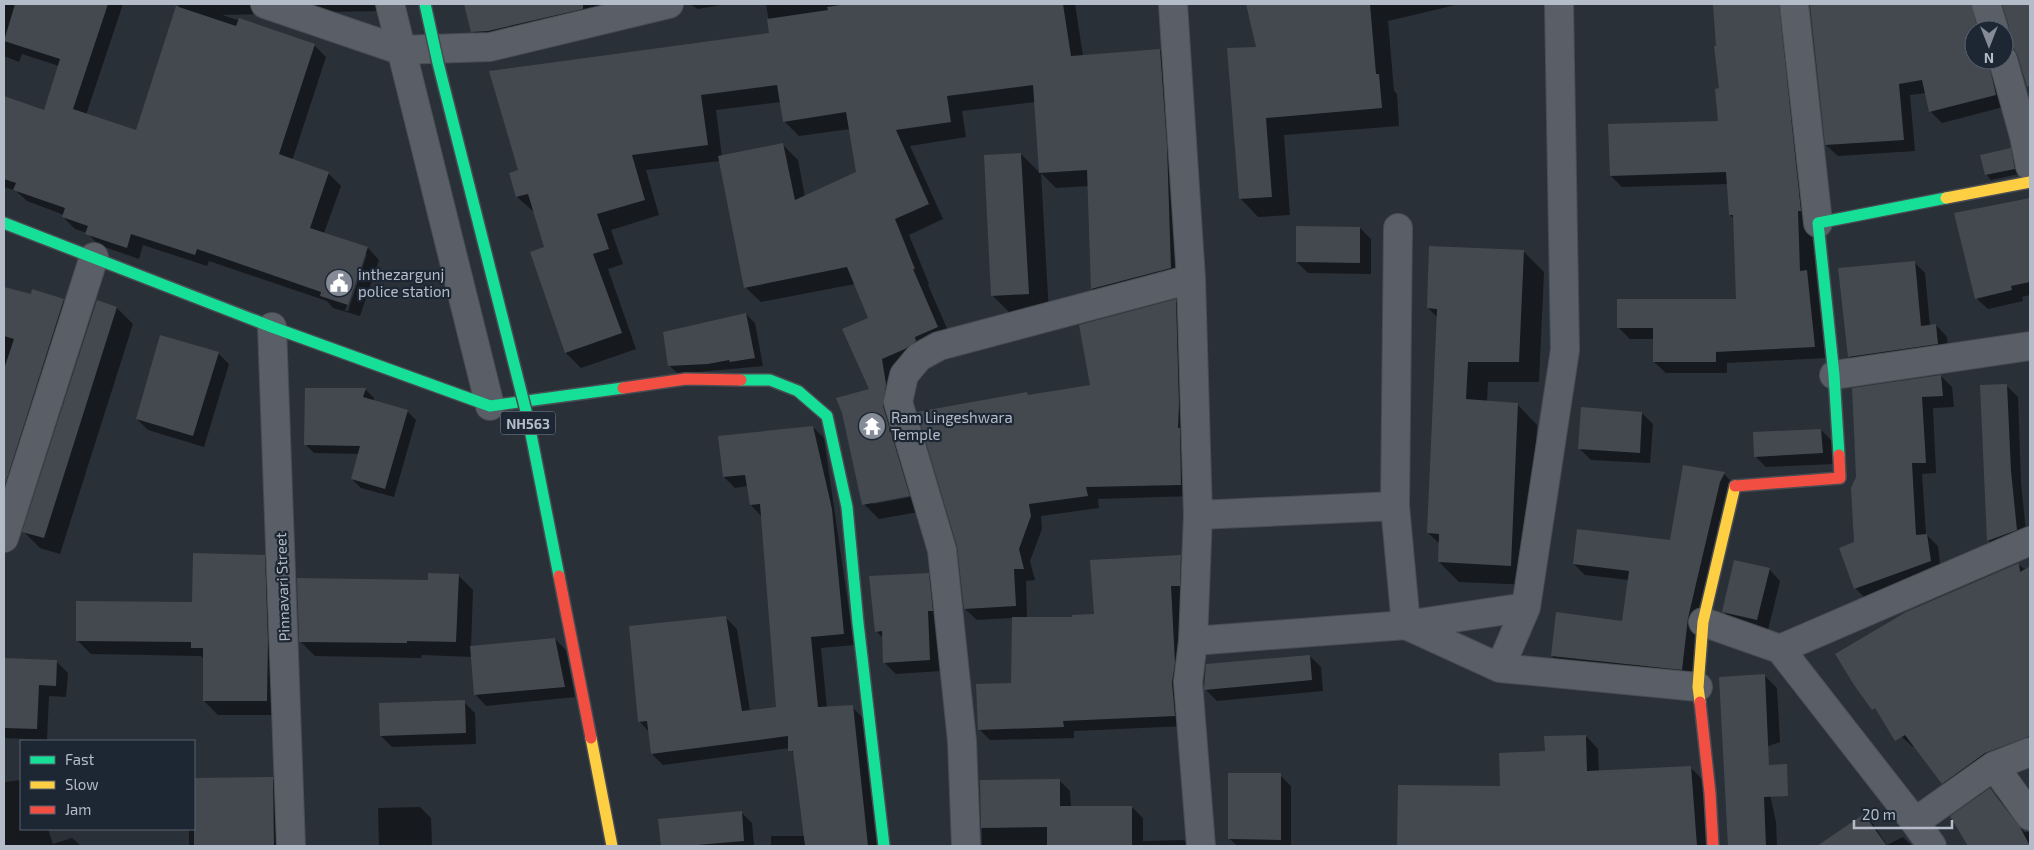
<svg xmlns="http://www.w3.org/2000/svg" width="2034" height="850" viewBox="0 0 2034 850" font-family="'Exo 2',sans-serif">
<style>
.shadow{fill:#0007;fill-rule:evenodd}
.building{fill:#444950}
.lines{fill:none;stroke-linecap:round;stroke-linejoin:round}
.street-casing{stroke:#484c53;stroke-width:30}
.fast-casing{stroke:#484c53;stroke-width:14}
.slow-casing{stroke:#484c53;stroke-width:14}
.jam-casing{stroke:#484c53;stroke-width:14}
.street{stroke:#5a5e66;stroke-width:28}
.fast{stroke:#16e098;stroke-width:11}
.slow{stroke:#ffcf43;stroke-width:11}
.jam{stroke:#f24e42;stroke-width:11}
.fast-bridge-casing{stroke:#474c53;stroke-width:14;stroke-linecap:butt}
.slow-bridge-casing{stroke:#474c53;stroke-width:14;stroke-linecap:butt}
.jam-bridge-casing{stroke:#474c53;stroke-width:14;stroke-linecap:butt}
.fast-bridge{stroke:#16e098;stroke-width:11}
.slow-bridge{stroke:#ffcf43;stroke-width:11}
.jam-bridge{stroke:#f24e42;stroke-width:11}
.labels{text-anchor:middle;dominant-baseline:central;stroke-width:4.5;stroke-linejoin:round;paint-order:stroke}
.shield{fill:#1d2633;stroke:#878f9c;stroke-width:1}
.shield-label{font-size:14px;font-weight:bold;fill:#b4bcc9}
.poi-label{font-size:15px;fill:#b4bcc9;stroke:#1d2633;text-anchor:start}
.street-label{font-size:15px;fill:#b4bcc9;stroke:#1d2633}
</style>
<rect width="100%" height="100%" fill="#2a3038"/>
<path class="shadow" d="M 4,4 L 123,4 L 86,115 L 136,131 L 179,4 L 268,4 L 262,14 L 222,15 L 314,45 L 326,57 L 292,161 L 329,174 L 341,186 L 324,233 L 368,248 L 379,260 L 360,316 L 333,308 L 327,301 L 209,261 L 207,266 L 143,245 L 139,259 L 99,245 L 87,233 L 75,229 L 63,217 L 64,215 L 27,201 L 16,191 L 4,187 L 4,98 L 44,111 L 59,66 L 22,54 L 19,62 L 4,56 ZM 365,254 L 367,254 L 348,311 L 345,311 Z
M 292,4 L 381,4 L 382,11 L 318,12 Z
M 465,4 L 681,4 L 488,47 L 472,31 Z
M 684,4 L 726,4 L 698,9 L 690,4 Z
M 766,4 L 1075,4 L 1083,56 L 1160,50 L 1175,66 L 1185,283 L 1108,304 L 1092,289 L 1089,186 L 1056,188 L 1041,173 L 1049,314 L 1013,316 L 993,296 L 1021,154 L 1040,173 L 1035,102 L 962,111 L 966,137 L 910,146 L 943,219 L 909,235 L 929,284 L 928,285 L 953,342 L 897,375 L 924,511 L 879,519 L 864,504 L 871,390 L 869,318 L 855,284 L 761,302 L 745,287 L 720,161 L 646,170 L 659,215 L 611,230 L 623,264 L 608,269 L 636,349 L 581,368 L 566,353 L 546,248 L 534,212 L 517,197 L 510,174 L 520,171 L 771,34 ZM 781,102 L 784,121 L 799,136 L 850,129 L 858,173 L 805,197 L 798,160 L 783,145 L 722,157 L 716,110 ZM 915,493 L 916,496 L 873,504 L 873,501 Z
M 1247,4 L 1460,4 L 1388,21 L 1394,91 L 1397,94 L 1399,126 L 1284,135 L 1290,215 L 1258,217 L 1240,198 L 1257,48 Z
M 1715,4 L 1795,4 L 1826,358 L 1727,363 L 1727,373 L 1666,373 L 1654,362 L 1654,339 L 1630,339 L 1618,327 L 1737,300 L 1734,219 L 1730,215 L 1728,184 L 1622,187 L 1611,176 L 1720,122 L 1721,89 Z
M 1811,4 L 1987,4 L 1985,30 L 1974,30 L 1974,60 L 2004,60 L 2007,106 L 1942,123 L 1931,112 L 1926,93 L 1910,95 L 1915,151 L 1838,156 L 1826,145 Z
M 2004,4 L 2030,4 L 2030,89 L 2028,86 L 2019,56 L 2011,56 L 2004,60 L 2004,43 L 2010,34 L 2010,25 Z
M 2010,150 L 2016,155 L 2019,174 L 1991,180 L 1986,174 Z
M 2030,199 L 2030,295 L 2022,297 L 2023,301 L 1988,309 L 1976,298 L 1956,214 Z
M 1360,228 L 1371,239 L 1371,274 L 1308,273 L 1297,262 Z
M 1524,252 L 1544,272 L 1539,382 L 1488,382 L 1487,402 L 1517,404 L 1537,425 L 1531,585 L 1459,582 L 1439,562 L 1440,544 L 1428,533 L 1438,318 L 1428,308 Z
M 1914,262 L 1925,273 L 1930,326 L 1936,325 L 1947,337 L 1949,355 L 1860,368 L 1849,357 Z
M 4,288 L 32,296 L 63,300 L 76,313 L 4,503 Z
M 1176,301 L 1187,312 L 1193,496 L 1098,499 L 1099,508 L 1041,516 L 1042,529 L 1030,561 L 1035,580 L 1026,581 L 1027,618 L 1074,618 L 1095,615 L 1180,556 L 1191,567 L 1186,726 L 1074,731 L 1074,738 L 990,740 L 979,729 L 1012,684 L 1013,618 L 977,620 L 965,609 L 1027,394 L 1029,396 L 1091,386 Z
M 97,302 L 117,308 L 133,324 L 60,554 L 40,548 L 24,532 Z
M 746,314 L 755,323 L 763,366 L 678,374 L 669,365 Z
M 218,353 L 229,364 L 204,447 L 148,430 L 137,419 Z
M 1941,376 L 1952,387 L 1954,407 L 1933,408 L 1936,473 L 1922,474 L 1926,534 L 1938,546 L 1941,572 L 1866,599 L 1855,588 L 1857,477 L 1854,429 Z
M 2006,385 L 2018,397 L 2021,483 L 2027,541 L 1999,551 L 1988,540 Z
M 306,390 L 366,390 L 374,398 L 373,401 L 407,411 L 416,420 L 394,497 L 361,488 L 352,479 L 359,454 L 314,453 L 305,444 Z
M 1642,413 L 1653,424 L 1650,463 L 1591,460 L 1580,449 Z
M 813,427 L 824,438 L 854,645 L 821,648 L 827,708 L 852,707 L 863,718 L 878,846 L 771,846 L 771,836 L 805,836 L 795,756 L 790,748 L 663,765 L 652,754 L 649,732 L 639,721 L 726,618 L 737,629 L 750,711 L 777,708 L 762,517 L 751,505 L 748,486 L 735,488 L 724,477 Z
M 1821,430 L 1832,441 L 1833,464 L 1766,467 L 1755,456 Z
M 1724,474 L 1735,485 L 1692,680 L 1563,667 L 1552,656 L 1623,622 L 1629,580 L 1585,575 L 1574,564 L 1671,541 Z
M 264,556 L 278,570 L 280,715 L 218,715 L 204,701 L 204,659 L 201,656 L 91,654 L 77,640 L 193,604 Z
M 2019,564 L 2024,569 L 2030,566 L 2030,750 L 1953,794 L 1942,783 L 1915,746 L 1913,747 L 1902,737 Z
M 1769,569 L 1780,581 L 1768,630 L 1734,622 L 1723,611 Z
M 928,574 L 939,585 L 941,671 L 896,674 L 884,662 L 883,638 L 876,631 Z
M 458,575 L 473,590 L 471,647 L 555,639 L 566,650 L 575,697 L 486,706 L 475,694 L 472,657 L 422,655 L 421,658 L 315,656 L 300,641 L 429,581 Z
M 1310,656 L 1321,667 L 1323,691 L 1217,701 L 1206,690 Z
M 4,659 L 57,662 L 68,673 L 66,697 L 49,696 L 47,740 L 4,738 Z
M 1765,676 L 1777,688 L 1780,742 L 1760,749 L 1776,822 L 1777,846 L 1730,846 Z
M 464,702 L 475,713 L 476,744 L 392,747 L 381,736 Z
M 1586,736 L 1598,749 L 1599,772 L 1691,768 L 1703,780 L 1708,846 L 1399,846 L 1399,786 L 1501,787 L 1546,752 Z
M 1280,775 L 1291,786 L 1291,846 L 1237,846 L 1229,838 Z
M 272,778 L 284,789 L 286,846 L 189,846 L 189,829 L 194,829 L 194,779 Z
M 21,780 L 21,829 L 48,829 L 53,844 L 72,838 L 81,846 L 4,846 L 4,782 Z
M 1059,780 L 1070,791 L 1071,807 L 1132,807 L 1143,818 L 1143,841 L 1184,840 L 1190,846 L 982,846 L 981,781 Z
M 1990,789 L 2001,800 L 2024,832 L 2030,832 L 2030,846 L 1970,846 L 1952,817 Z
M 420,807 L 431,818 L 432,846 L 379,846 L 378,808 Z
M 741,812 L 752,823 L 754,846 L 662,846 L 660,820 Z
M 1864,816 L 1873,824 L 1887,845 L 1903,837 L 1912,846 L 1844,846 L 1837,834 Z"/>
<path class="building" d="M 15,4 L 108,4 L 73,109 L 136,130 L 176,6 L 236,26 L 239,18 L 315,44 L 279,154 L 329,172 L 310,228 L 368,247 L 348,305 L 320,296 L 321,292 L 197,249 L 195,255 L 131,234 L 127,248 L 85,234 L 88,226 L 62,217 L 65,208 L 13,190 L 16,183 L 4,179 L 4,96 L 44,110 L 60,59 L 4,41 Z
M 464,4 L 583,4 L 583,9 L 488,31 L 471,32 Z
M 847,4 L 1063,4 L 1071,56 L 1160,49 L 1167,145 L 1171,268 L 1091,289 L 1087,170 L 1039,173 L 1033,85 L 947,96 L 951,122 L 896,130 L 929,204 L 895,219 L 915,269 L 913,269 L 938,327 L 915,337 L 916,341 L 905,349 L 882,359 L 886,384 L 883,406 L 910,496 L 862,505 L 842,413 L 836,398 L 869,389 L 842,329 L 868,318 L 847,267 L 744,288 L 718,156 L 783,143 L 795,200 L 856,172 L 846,112 L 783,122 L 777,85 L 701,95 L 708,145 L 632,155 L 645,200 L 597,214 L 609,249 L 593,254 L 622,333 L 565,353 L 530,252 L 544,247 L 528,194 L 516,197 L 509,173 L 518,170 L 489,71 L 769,33 L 767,19 L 828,10 L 827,7 Z
M 1246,4 L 1370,4 L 1376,74 L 1379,74 L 1382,108 L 1266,118 L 1272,197 L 1239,199 L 1227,48 L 1256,47 Z
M 1713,4 L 1779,4 L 1801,211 L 1798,211 L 1800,271 L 1807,270 L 1815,347 L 1716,352 L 1716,362 L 1653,362 L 1653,328 L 1617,328 L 1617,299 L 1736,299 L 1733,215 L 1729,215 L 1726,172 L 1610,176 L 1608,124 L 1718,121 L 1715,89 L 1719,88 L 1714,46 L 1716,46 Z
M 1810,4 L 1971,4 L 1978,30 L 1974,30 L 1974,60 L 1988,60 L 1996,95 L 1929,112 L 1922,80 L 1899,84 L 1904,140 L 1825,145 Z
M 2002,4 L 2030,4 L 2030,86 L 2027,87 L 2018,56 L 2014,49 L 2004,45 L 2009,34 L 2009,26 Z
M 2011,148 L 2015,169 L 1985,175 L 1980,155 Z
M 1021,153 L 1029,294 L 991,296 L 984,155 Z
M 2030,198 L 2030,282 L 2011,286 L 2012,290 L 1975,299 L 1954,213 Z
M 1296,226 L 1360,227 L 1360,263 L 1296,262 Z
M 1429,246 L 1524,250 L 1519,362 L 1468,362 L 1466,399 L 1518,403 L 1511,566 L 1438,562 L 1439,534 L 1427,533 L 1437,309 L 1427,308 Z
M 1915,261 L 1921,326 L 1936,324 L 1938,344 L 1848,357 L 1838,268 Z
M 4,287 L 31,294 L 32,289 L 64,299 L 4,488 L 4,369 L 14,339 L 4,336 Z
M 1176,299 L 1179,405 L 1178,428 L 1180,428 L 1181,485 L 1086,487 L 1088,496 L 1029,504 L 1031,516 L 1019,549 L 1024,569 L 1014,569 L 1016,606 L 964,609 L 957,546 L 917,412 L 1027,392 L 1028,395 L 1090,385 L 1079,325 Z
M 97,300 L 117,307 L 44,538 L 22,532 Z
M 746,313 L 755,358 L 730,362 L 729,360 L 708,364 L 668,366 L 663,332 Z
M 160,335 L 219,352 L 193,436 L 136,419 Z
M 1941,375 L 1943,396 L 1922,397 L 1926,463 L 1912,463 L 1916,535 L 1927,534 L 1931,561 L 1854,589 L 1839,548 L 1854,542 L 1851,488 L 1856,477 L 1852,388 Z
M 2007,384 L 2011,471 L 2017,530 L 1987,541 L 1980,385 Z
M 305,388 L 366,388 L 363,397 L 408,410 L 385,489 L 351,479 L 360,446 L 304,445 Z
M 1581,407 L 1642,412 L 1640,453 L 1578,449 Z
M 813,426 L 832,509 L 844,634 L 811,637 L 818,707 L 853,705 L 868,846 L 805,846 L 793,751 L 788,751 L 788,736 L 651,754 L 647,721 L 638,722 L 629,626 L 726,616 L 742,711 L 776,707 L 760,504 L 750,505 L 745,475 L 723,477 L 718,436 Z
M 1821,429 L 1823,453 L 1754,457 L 1753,432 Z
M 1683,465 L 1725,472 L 1720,482 L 1688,618 L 1682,670 L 1551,656 L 1556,612 L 1622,621 L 1629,571 L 1573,564 L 1577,529 L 1670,540 Z
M 193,553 L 265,555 L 268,641 L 267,701 L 203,701 L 203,648 L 191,648 L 191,642 L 76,641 L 76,601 L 192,602 Z
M 1181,555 L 1180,586 L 1171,586 L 1175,663 L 1172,683 L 1175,716 L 1063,721 L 1064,727 L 978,730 L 976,684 L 1011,683 L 1012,617 L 1072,617 L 1072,615 L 1094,614 L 1090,560 Z
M 1734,560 L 1770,568 L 1757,620 L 1722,612 Z
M 2019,563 L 2020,572 L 2030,566 L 2030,736 L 1985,753 L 1942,784 L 1905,735 L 1895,741 L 1875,708 L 1872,710 L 1854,685 L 1835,654 L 1906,612 Z
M 428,573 L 459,574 L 456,642 L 407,641 L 407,643 L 299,642 L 297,578 L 428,580 Z
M 929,573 L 933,611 L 928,611 L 930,660 L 883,663 L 882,631 L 875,632 L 869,576 Z
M 555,638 L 565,687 L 474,695 L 470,646 Z
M 1310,655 L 1312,680 L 1204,690 L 1206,664 Z
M 4,658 L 57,660 L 56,686 L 39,685 L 37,729 L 4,728 Z
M 1765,674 L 1769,765 L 1787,764 L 1788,796 L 1764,797 L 1766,846 L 1728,846 L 1719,677 Z
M 465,700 L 466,733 L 380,736 L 379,703 Z
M 1586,735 L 1587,771 L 1691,766 L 1697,846 L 1397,846 L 1398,785 L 1500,786 L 1499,753 L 1545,751 L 1544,736 Z
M 1228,773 L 1281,773 L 1281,840 L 1228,839 Z
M 273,777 L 274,846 L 194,846 L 194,778 Z
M 1060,779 L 1060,806 L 1132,806 L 1132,846 L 1047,846 L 1047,827 L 981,828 L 980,780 Z
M 1990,788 L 2020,827 L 2030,846 L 1968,846 L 1950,816 Z
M 742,811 L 744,841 L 686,846 L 661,846 L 658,819 Z
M 1864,814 L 1887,846 L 1817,846 Z"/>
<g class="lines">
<g class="street-casing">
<path id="street" d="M 265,4 L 400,50 L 490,47 L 669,4
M 390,4 L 490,406
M 1173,4 L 1191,279 L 1198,515 L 1193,641 L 1188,682 L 1201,846
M 1794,4 L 1818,223
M 1986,4 L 1994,30
M 2003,60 L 2024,136 L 2030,166
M 1398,228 L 1395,506 L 1406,625 L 1500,668 L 1698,687
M 272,327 L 291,846
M 1834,375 L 2030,346
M 1198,515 L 1395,506
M 4,538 L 94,257
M 1703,622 L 1780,649
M 1193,641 L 1406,625 L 1526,607
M 1500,668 L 1526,607 L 1565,350 L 1559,4
M 1994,766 L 2030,816
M 1915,822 L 1994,766 L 2030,752
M 966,846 L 962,741 L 942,550 L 898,402 L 904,375 L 919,357 L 939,346 L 1191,279
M 1932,846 L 1915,822 L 1780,649 L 2030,541"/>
</g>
<g class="fast-casing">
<path id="fast" d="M 4,223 L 272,327 L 490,406 L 623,388
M 741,380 L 770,380 L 798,391 L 827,416 L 847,507 L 858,623 L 884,846
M 1839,455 L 1834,375 L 1818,223 L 1946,198"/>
</g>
<g class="slow-casing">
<path id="slow" d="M 1946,198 L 2030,182
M 1700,702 L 1698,687 L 1703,622 L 1735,486"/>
</g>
<g class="jam-casing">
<path id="jam" d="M 623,388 L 686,379 L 741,380
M 1735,486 L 1840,478 L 1839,455
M 1700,702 L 1710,793 L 1713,846"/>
</g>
<use href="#street" class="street"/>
<use href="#fast" class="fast"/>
<use href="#slow" class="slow"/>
<use href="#jam" class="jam"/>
<g class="fast-bridge-casing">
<path id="fast-bridge" d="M 425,4 L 438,63 L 528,419 L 559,576"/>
</g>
<g class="slow-bridge-casing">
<path id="slow-bridge" d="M 591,738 L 612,846"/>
</g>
<g class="jam-bridge-casing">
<path id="jam-bridge" d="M 559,576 L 591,738"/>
</g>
<use href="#fast-bridge" class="fast-bridge"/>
<use href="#slow-bridge" class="slow-bridge"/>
<use href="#jam-bridge" class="jam-bridge"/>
</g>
<defs>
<g id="civic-disc" transform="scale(1.4375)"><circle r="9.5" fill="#848b96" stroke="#1d2633"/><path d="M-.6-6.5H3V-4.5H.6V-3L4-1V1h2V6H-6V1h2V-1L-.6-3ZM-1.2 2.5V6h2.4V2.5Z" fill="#fff"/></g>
<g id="temple-disc" transform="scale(1.4375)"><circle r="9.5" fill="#848b96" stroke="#1d2633"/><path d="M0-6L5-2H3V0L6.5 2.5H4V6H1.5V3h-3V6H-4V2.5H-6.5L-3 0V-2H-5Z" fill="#fff"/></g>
</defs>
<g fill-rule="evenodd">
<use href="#civic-disc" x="339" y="283"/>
<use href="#temple-disc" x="872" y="426"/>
</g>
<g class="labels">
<rect class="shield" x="500.5" y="411.5" width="55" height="23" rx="4"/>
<g class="shield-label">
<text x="528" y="423">NH563</text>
</g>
<g class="poi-label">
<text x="358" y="274">inthezargunj<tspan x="358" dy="17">police station</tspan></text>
<text x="891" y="417">Ram Lingeshwara<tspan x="891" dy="17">Temple</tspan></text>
</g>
<g class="street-label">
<text transform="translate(282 587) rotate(-92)">Pinnavari Street</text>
</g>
</g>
<rect width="2034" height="850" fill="none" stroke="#b4bcc9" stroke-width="10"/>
<rect x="20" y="740" width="175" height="90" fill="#1d2633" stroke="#59626f"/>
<rect x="30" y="756" width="25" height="8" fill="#16e098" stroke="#59626f"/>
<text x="65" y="765" font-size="15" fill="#b4bcc9">Fast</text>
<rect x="30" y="781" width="25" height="8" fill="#ffcf43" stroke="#59626f"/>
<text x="65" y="790" font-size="15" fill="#b4bcc9">Slow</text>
<rect x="30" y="806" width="25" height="8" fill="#f24e42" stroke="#59626f"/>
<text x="65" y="815" font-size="15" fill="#b4bcc9">Jam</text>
<g transform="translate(1989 45) rotate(180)"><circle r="24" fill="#1d2633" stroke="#59626f"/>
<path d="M0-4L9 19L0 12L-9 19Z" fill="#848b96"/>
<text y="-8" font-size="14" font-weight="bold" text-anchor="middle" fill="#b4bcc9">N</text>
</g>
<path d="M1854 820v8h98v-8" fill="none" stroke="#b4bcc9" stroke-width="2.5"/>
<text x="1862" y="820" font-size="15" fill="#b4bcc9" stroke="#1d2633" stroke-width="4" paint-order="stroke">20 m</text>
</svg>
